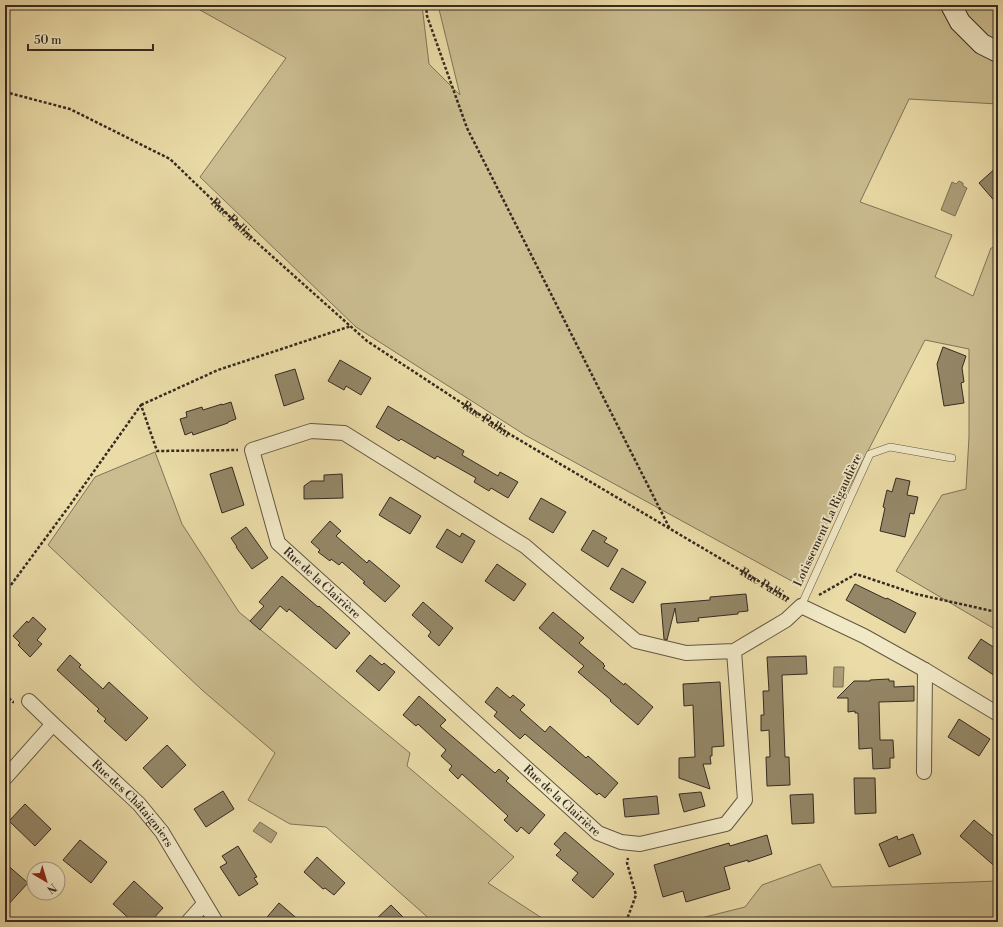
<svg xmlns="http://www.w3.org/2000/svg" width="1003" height="927" viewBox="0 0 1003 927" font-family="'Libre Bodoni',serif">
<style>
.green{fill:#cbbd90;stroke:#807459}
.water{fill:#ad9f7a;stroke:#7d7157}
.building{fill:#948767;stroke:#362b22}
.lines{fill:none;stroke-linecap:round;stroke-linejoin:round}
.lane-casing{stroke:#635743;stroke-width:8}
.street-casing{stroke:#635743;stroke-width:16}
.secondary-casing{stroke:#362b22;stroke-width:22}
.path{stroke:#362b22;stroke-width:2.5;stroke-dasharray:3 2;stroke-linecap:butt}
.lane{stroke:#f1e8c6;stroke-width:7}
.street{stroke:#f1e8c6;stroke-width:14}
.secondary{stroke:#f1e8c6;stroke-width:20}
.labels{text-anchor:middle;dominant-baseline:central;stroke-width:3.5;stroke-linejoin:round;paint-order:stroke}
.street-label{font-size:12px;fill:#362b22;stroke:#f1e8c6}
</style>
<rect width="100%" height="100%" fill="#eadba7"/>
<filter id="stains"><feTurbulence type="fractalNoise" baseFrequency=".005" numOctaves="4"/><feColorMatrix values="0 0 0 0 .2 0 0 0 0 .09 0 0 0 0 .02 0 0 0 .5 -.17"/></filter>
<radialGradient id="worn" r=".72"><stop offset=".6" stop-color="#630" stop-opacity="0"/><stop offset="1" stop-color="#630" stop-opacity=".3"/></radialGradient>
<path class="green" d="M 191,5 L 422,5 L 429,64 L 460,95 L 438,5 L 998,5 L 998,104 L 909,99 L 860,202 L 952,235 L 935,277 L 973,296 L 991,248 L 998,247 L 998,631 L 896,571 L 942,495 L 966,489 L 969,437 L 969,349 L 925,340 L 799,585 L 525,435 L 356,327 L 200,177 L 286,58 Z
M 155,452 L 182,524 L 239,612 L 410,753 L 407,766 L 514,857 L 488,883 L 548,922 L 433,922 L 326,827 L 290,824 L 248,800 L 275,753 L 202,690 L 48,545 L 95,477 Z
M 820,864 L 832,887 L 998,881 L 998,922 L 685,922 L 745,907 L 762,885 Z"/>
<path class="water" d="M 959,181 L 963,183 L 963,186 L 967,188 L 955,216 L 941,210 L 952,182 L 956,184 Z
M 834,667 L 844,667 L 843,687 L 833,687 Z
M 260,822 L 277,833 L 271,843 L 253,831 Z"/>
<path class="building" d="M 998,166 L 998,205 L 979,183 Z
M 943,347 L 966,356 L 962,368 L 964,382 L 961,383 L 964,403 L 944,406 L 937,364 Z
M 340,360 L 371,378 L 361,395 L 346,386 L 344,390 L 328,381 Z
M 295,369 L 304,399 L 284,406 L 275,375 Z
M 231,402 L 236,419 L 228,422 L 228,423 L 193,435 L 192,432 L 185,435 L 180,419 L 187,417 L 186,412 L 202,407 L 203,410 L 222,404 L 222,405 Z
M 388,406 L 464,451 L 462,455 L 498,476 L 500,472 L 518,482 L 508,498 L 491,488 L 489,491 L 474,482 L 476,478 L 437,456 L 435,459 L 401,439 L 399,441 L 376,427 Z
M 232,467 L 244,505 L 222,513 L 210,474 Z
M 342,474 L 343,498 L 304,499 L 304,486 L 311,481 L 324,481 L 324,475 Z
M 896,478 L 910,481 L 907,495 L 918,497 L 914,514 L 910,513 L 905,537 L 880,531 L 885,508 L 883,507 L 887,490 L 892,492 Z
M 390,497 L 421,516 L 410,534 L 379,515 Z
M 541,498 L 566,512 L 553,533 L 529,519 Z
M 330,521 L 341,531 L 336,536 L 367,563 L 369,560 L 400,586 L 385,602 L 363,583 L 365,582 L 342,562 L 339,565 L 331,559 L 330,561 L 318,552 L 320,550 L 311,542 Z
M 246,527 L 268,558 L 252,569 L 236,547 L 237,547 L 231,538 Z
M 447,529 L 460,537 L 462,533 L 475,541 L 462,563 L 436,547 Z
M 593,530 L 607,538 L 604,542 L 618,550 L 608,567 L 581,550 Z
M 497,564 L 526,584 L 514,601 L 485,581 Z
M 622,568 L 646,582 L 633,603 L 610,589 Z
M 282,576 L 318,607 L 319,606 L 350,633 L 336,649 L 289,609 L 287,612 L 280,606 L 260,630 L 250,621 L 264,606 L 259,602 Z
M 855,584 L 886,599 L 887,598 L 916,613 L 905,633 L 846,600 Z
M 746,594 L 748,611 L 738,612 L 738,614 L 698,618 L 699,621 L 677,623 L 675,608 L 667,640 L 664,639 L 661,604 L 710,600 L 710,597 Z
M 423,602 L 453,628 L 439,646 L 428,636 L 431,632 L 412,615 Z
M 553,612 L 584,638 L 579,643 L 604,664 L 603,664 L 605,666 L 603,668 L 624,685 L 625,683 L 653,707 L 638,725 L 610,701 L 611,700 L 578,672 L 584,666 L 539,628 Z
M 33,617 L 46,629 L 37,640 L 42,644 L 30,657 L 18,645 L 20,643 L 13,636 L 27,621 L 28,623 Z
M 981,639 L 998,650 L 998,678 L 968,658 Z
M 70,655 L 81,665 L 79,667 L 103,689 L 109,682 L 148,718 L 126,741 L 104,721 L 106,719 L 97,711 L 99,709 L 57,670 Z
M 370,655 L 382,665 L 384,663 L 395,672 L 379,691 L 356,671 Z
M 806,656 L 807,674 L 782,675 L 785,757 L 789,757 L 790,785 L 767,786 L 766,757 L 770,757 L 769,730 L 761,731 L 761,715 L 764,715 L 763,691 L 769,691 L 767,657 Z
M 889,679 L 889,681 L 894,681 L 894,687 L 914,686 L 914,701 L 879,702 L 880,740 L 893,740 L 894,758 L 890,758 L 890,768 L 873,769 L 872,748 L 859,749 L 858,713 L 855,713 L 855,711 L 848,712 L 848,698 L 837,698 L 854,681 L 870,681 L 870,680 Z
M 720,682 L 724,746 L 712,747 L 712,756 L 710,756 L 711,764 L 703,764 L 710,789 L 679,778 L 679,758 L 695,757 L 693,705 L 684,706 L 683,684 Z
M 497,687 L 510,698 L 513,695 L 525,705 L 520,710 L 545,732 L 550,726 L 586,758 L 588,756 L 618,783 L 605,798 L 599,793 L 597,795 L 525,734 L 520,739 L 494,716 L 497,712 L 485,702 Z
M 419,696 L 446,720 L 440,726 L 495,773 L 499,769 L 509,778 L 506,781 L 545,815 L 529,834 L 521,827 L 517,832 L 504,820 L 508,816 L 462,774 L 458,779 L 449,770 L 452,766 L 441,756 L 446,750 L 418,724 L 416,726 L 403,715 Z
M 959,719 L 990,739 L 979,756 L 948,737 Z
M 167,745 L 186,765 L 162,788 L 143,768 Z
M 854,778 L 875,778 L 876,813 L 855,814 Z
M 223,791 L 234,809 L 206,827 L 194,809 Z
M 701,792 L 705,806 L 684,812 L 679,794 Z
M 813,794 L 814,823 L 792,824 L 790,795 Z
M 657,796 L 659,814 L 625,817 L 623,799 Z
M 25,804 L 51,829 L 35,846 L 9,821 Z
M 974,820 L 998,840 L 998,869 L 960,836 Z
M 565,832 L 614,874 L 593,898 L 572,880 L 578,873 L 556,855 L 561,850 L 554,844 Z
M 913,834 L 921,854 L 889,867 L 879,844 L 897,836 L 898,840 Z
M 767,835 L 772,854 L 748,862 L 748,860 L 724,867 L 730,889 L 686,902 L 683,891 L 663,897 L 654,865 L 729,843 L 730,846 Z
M 80,840 L 107,862 L 91,883 L 63,860 Z
M 238,846 L 257,877 L 254,878 L 258,884 L 239,896 L 220,867 L 227,863 L 222,856 Z
M 317,857 L 345,883 L 334,895 L 325,888 L 323,889 L 304,872 Z
M 5,863 L 28,883 L 5,908 Z
M 134,881 L 163,908 L 150,922 L 133,922 L 113,904 Z
M 279,903 L 301,922 L 263,922 Z
M 391,905 L 408,922 L 373,922 Z"/>
<g class="lines">
<g class="lane-casing">
<path id="lane" d="M 801,606 L 870,454 L 890,447 L 952,458"/>
</g>
<g class="street-casing">
<g id="street">
<path id="s2" d="M 734,651 L 686,653 L 636,641 L 525,546 L 344,433 L 311,431 L 252,450 L 278,543 L 598,833 L 621,842 L 640,844 L 726,824 L 745,800 L 734,651 L 786,620 L 801,606 L 864,636 L 925,670 L 998,714"/>
<path id="s3" d="M 29,701 L 53,724 L 139,804 L 162,832 L 216,922"/>
<path d="M 924,772 L 925,670"/>
<path d="M 5,778 L 53,724"/>
<path d="M 188,922 L 204,904"/>
</g>
</g>
<g class="secondary-casing">
<path id="secondary" d="M 951,5 L 960,22 L 982,44 L 998,52"/>
</g>
<g class="path">
<path d="M 426,5 L 427,16 L 467,128 L 670,529"/>
<path id="s1" d="M 5,92 L 70,109 L 170,159 L 254,240 L 367,341 L 506,432 L 789,599"/>
<path d="M 141,405 L 218,370 L 351,326"/>
<path d="M 5,593 L 70,505 L 141,405 L 157,451 L 238,450"/>
<path d="M 819,595 L 856,574 L 916,594 L 992,611 L 998,610"/>
<path d="M 5,695 L 13,702 L 14,702"/>
<path d="M 626,922 L 636,895 L 627,863 L 628,858"/>
</g>
<use href="#lane" class="lane"/>
<use href="#street" class="street"/>
<use href="#secondary" class="secondary"/>
</g>
<g class="labels">
<g class="street-label">
<text stroke="none"><textPath href="#s1" startOffset="266">Rue Pallin</textPath></text>
<text stroke="none"><textPath href="#s1" startOffset="590">Rue Pallin</textPath></text>
<text transform="translate(828 520) rotate(-65)">Lotissement La Rigaudière</text>
<text stroke="none"><textPath href="#s2" startOffset="710">Rue de la Clairière</textPath></text>
<text stroke="none"><textPath href="#s1" startOffset="914">Rue Pallin</textPath></text>
<text stroke="none"><textPath href="#s2" startOffset="1034">Rue de la Clairière</textPath></text>
<text stroke="none"><textPath href="#s3" startOffset="146">Rue des Châtaigniers</textPath></text>
</g>
</g>
<rect width="1003" height="927" fill="none" stroke="#eadba7" stroke-width="20"/>
<rect x="6" y="6" width="991" height="915" fill="none" stroke="#362b22" stroke-width="2"/>
<rect x="10" y="10" width="983" height="907" fill="none" stroke="#362b22"/>
<g transform="translate(46 881) rotate(142)"><circle r="19" fill="#f1e8c6" stroke="#a69c84"/>
<path d="M0-3L7 15L0 10L-7 15Z" fill="#8f2418"/>
<text y="-6" font-size="11" font-weight="bold" text-anchor="middle" fill="#362b22">N</text>
</g>
<path d="M28 44v6h125v-6" fill="none" stroke="#362b22" stroke-width="2"/>
<text x="34" y="44" font-size="12" fill="#362b22" stroke="#f1e8c6" stroke-width="3" paint-order="stroke">50 m</text>
<rect width="100%" height="100%" filter="url(#stains)"/>
<rect width="100%" height="100%" fill="url(#worn)"/>
</svg>
